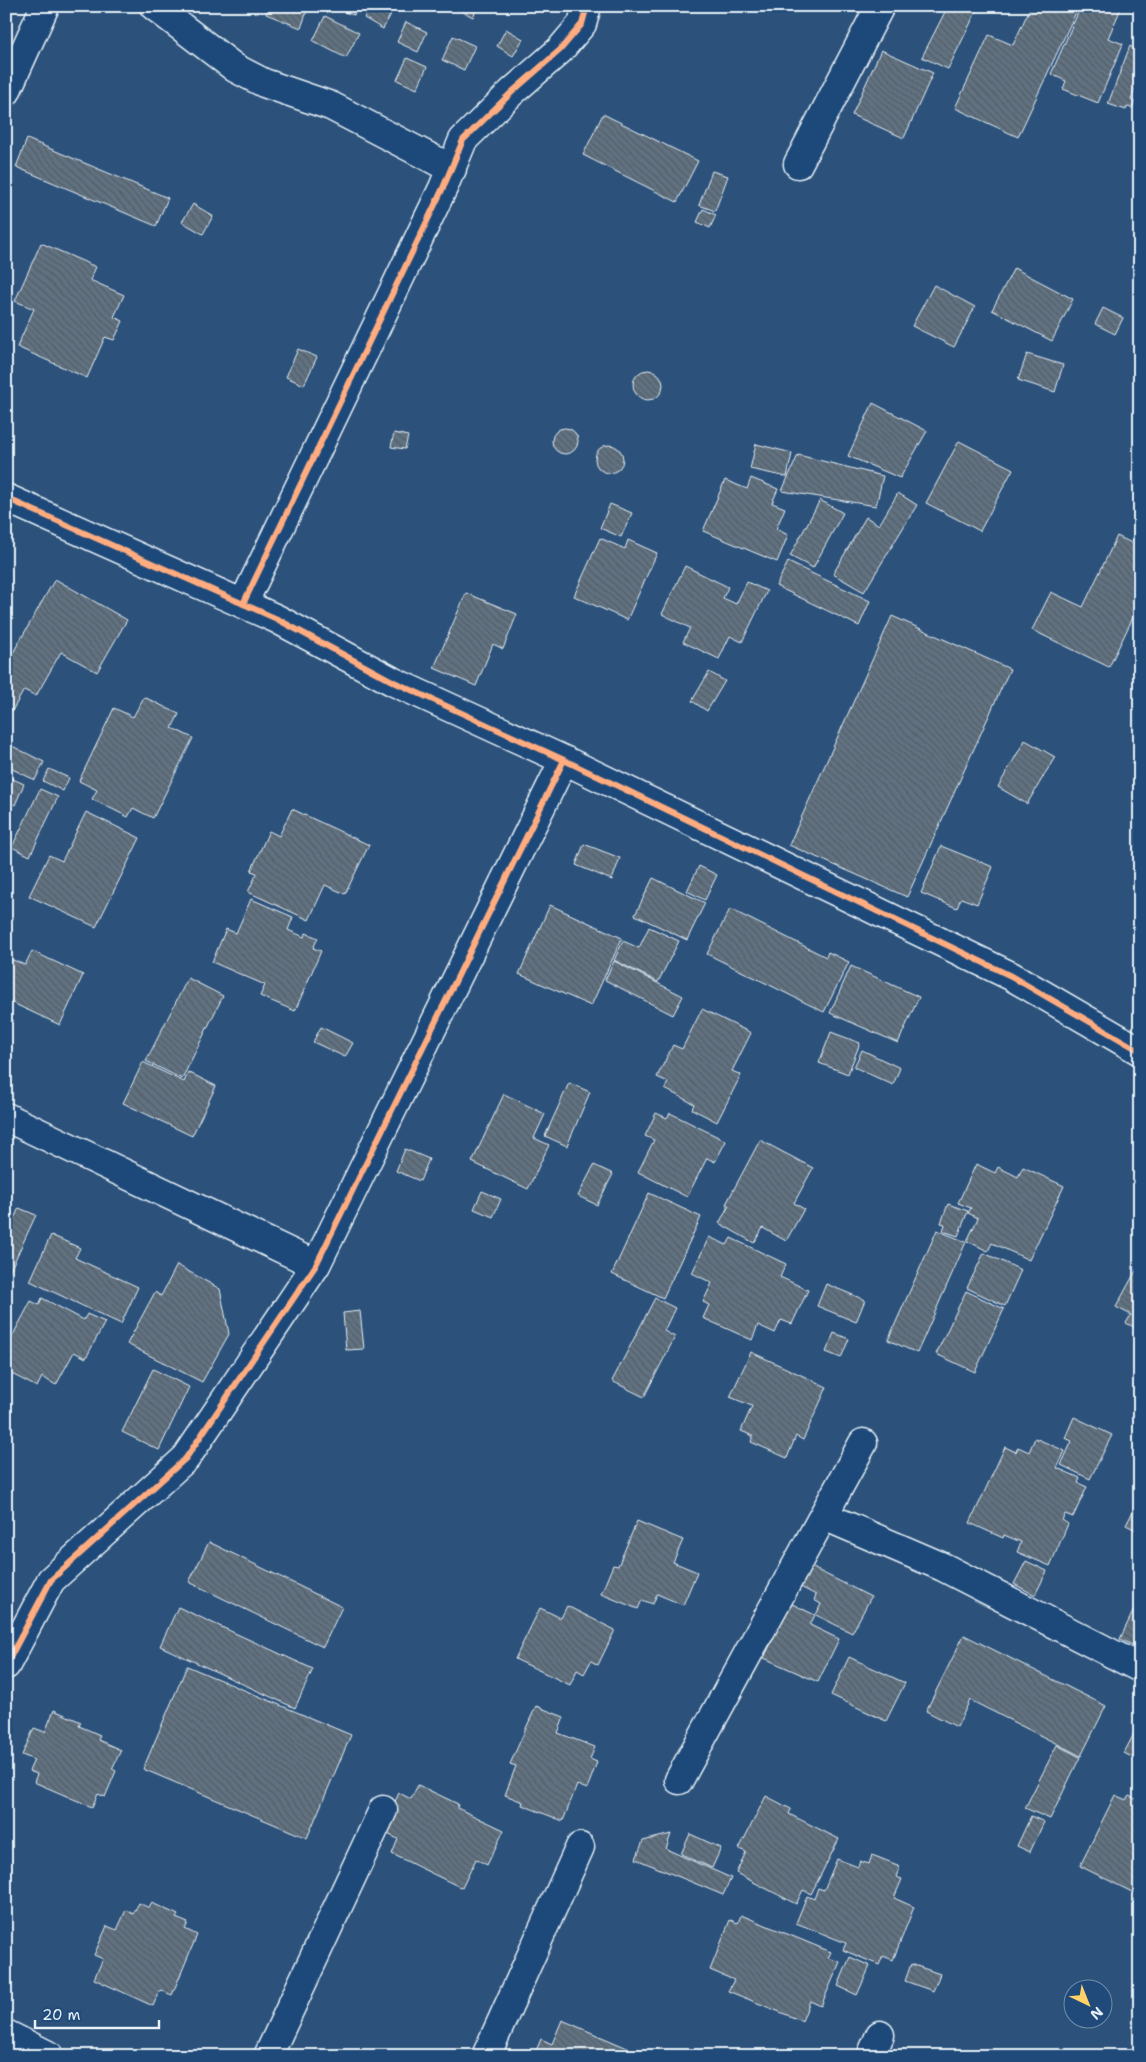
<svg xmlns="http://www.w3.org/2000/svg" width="1146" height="2062" viewBox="0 0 1146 2062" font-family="'Shantell Sans',sans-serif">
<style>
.building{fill:url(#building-back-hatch);stroke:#e8f1f8}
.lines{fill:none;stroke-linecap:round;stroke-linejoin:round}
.minor-casing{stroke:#e8f1f8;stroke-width:31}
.minor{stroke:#1f4a7a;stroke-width:28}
.cycleway-casing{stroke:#1f4a7a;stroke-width:9}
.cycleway{stroke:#ffac80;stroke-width:6}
</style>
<defs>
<pattern id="building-back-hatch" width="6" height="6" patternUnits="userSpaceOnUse" patternTransform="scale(1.25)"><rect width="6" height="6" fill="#617281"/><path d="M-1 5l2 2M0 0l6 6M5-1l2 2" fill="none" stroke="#545d66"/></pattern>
</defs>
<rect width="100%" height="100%" fill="#2c527b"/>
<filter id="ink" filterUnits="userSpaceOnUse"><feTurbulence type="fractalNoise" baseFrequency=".02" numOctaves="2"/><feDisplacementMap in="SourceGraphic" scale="10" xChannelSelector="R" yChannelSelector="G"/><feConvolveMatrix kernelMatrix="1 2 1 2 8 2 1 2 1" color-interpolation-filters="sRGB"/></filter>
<g filter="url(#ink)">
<path class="building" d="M 269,6 L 304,6 L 308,8 L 301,28 L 266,14 Z
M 335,6 L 357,6 L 354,15 L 334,9 Z
M 370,6 L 378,6 L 391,14 L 383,29 L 364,18 Z
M 452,6 L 478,6 L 473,17 Z
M 948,6 L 979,6 L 948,69 L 922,57 Z
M 1031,6 L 1063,6 L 1076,12 L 1018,137 L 955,108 L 989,35 L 1013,45 Z
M 1081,6 L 1122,6 L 1108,38 L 1123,44 L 1098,103 L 1063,89 L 1066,81 L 1051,74 Z
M 325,16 L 359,33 L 346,58 L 313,41 Z
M 406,22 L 427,32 L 418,52 L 397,42 Z
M 506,29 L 523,39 L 513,56 L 497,46 Z
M 453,36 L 475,46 L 464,70 L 442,60 Z
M 1130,46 L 1140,52 L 1140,90 L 1135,88 L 1131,100 L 1135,102 L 1132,108 L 1127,107 L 1126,110 L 1108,104 Z
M 881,50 L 933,73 L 904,138 L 852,115 Z
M 407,58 L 427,67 L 417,89 L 397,80 Z
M 603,114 L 698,161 L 677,202 L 583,155 Z
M 27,139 L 168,198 L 156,226 L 16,167 Z
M 712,171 L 728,176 L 715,211 L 699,205 Z
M 193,204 L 213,216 L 203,234 L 182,222 Z
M 703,209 L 716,215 L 710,228 L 697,222 Z
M 41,243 L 96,267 L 90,280 L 124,295 L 114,317 L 123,321 L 114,340 L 105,337 L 87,378 L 17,347 L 34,309 L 15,301 Z
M 1014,268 L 1073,299 L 1052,341 L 992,310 Z
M 934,285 L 975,307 L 954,347 L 912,326 Z
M 1103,308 L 1123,318 L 1115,334 L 1095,324 Z
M 298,349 L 317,357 L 304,385 L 286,377 Z
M 1027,354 L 1063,365 L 1055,392 L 1018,380 Z
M633 385a15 15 0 1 1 30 0a15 15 0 1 1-30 0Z
M 873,403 L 927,431 L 900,478 L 848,456 Z
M552 441a13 13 0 1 1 26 0a13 13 0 1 1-26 0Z
M 394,433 L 408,436 L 405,449 L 391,447 Z
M 959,441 L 1013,469 L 980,531 L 926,503 Z
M 756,444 L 792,453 L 787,477 L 750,469 Z
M595 459a14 14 0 1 1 28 0a14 14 0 1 1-28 0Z
M 798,455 L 883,476 L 876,506 L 782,491 Z
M 751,478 L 778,489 L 772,503 L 785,508 L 776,529 L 788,535 L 777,562 L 703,531 L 725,480 L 747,489 Z
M 898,493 L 917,505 L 864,592 L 833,574 L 866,517 L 879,525 Z
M 820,500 L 843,513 L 813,568 L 790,556 Z
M 610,504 L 632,513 L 621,537 L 600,528 Z
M 1117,536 L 1140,547 L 1140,603 L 1109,667 L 1032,630 L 1051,592 L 1083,607 Z
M 600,538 L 625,549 L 628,540 L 657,553 L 627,620 L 574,596 Z
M 788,562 L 870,601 L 859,626 L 776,586 Z
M 685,566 L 728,587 L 723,598 L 736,604 L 747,582 L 767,591 L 742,642 L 730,636 L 719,659 L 683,642 L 690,628 L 662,614 Z
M 55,579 L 127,620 L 97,672 L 61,652 L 36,696 L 24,690 L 12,711 L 6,708 L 6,665 Z
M 466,593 L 517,614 L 503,649 L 493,644 L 476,686 L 434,668 Z
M 892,616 L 1010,669 L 907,897 L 789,845 Z
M 709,672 L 725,681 L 707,711 L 692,701 Z
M 144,697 L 179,714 L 172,728 L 193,738 L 153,818 L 133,808 L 128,817 L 92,799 L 97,790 L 79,781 L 114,708 L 133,717 Z
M 1025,740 L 1055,757 L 1027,804 L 998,787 Z
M 6,743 L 44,762 L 35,780 L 6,766 Z
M 49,769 L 69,778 L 63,791 L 43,781 Z
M 6,776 L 24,784 L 15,805 L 6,801 Z
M 40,789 L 58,797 L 30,856 L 12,847 Z
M 292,809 L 369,845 L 345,894 L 325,885 L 309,920 L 248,892 L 257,873 L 251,871 L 269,831 L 279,836 Z
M 86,812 L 140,838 L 96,927 L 29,896 L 49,855 L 62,861 Z
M 584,844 L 620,858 L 612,880 L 576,865 Z
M 941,846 L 993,867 L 977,904 L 961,898 L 957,908 L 921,893 Z
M 699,866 L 717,875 L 705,900 L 687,891 Z
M 653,878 L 705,903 L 687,940 L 635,915 Z
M 251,899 L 293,917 L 288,930 L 304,937 L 306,933 L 318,938 L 313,948 L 321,951 L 295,1011 L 260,996 L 265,985 L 212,962 L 226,929 L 236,933 Z
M 550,905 L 622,938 L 591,1006 L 519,974 Z
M 730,909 L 826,957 L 828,952 L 849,962 L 824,1012 L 707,954 Z
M 649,927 L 679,941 L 658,982 L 614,960 L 623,941 L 639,948 Z
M 32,951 L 83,975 L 60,1025 L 6,1000 L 6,962 L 8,958 L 25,965 Z
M 614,961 L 683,996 L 673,1015 L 605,980 Z
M 851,966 L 919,997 L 898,1043 L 830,1013 Z
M 188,978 L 223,996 L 182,1079 L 146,1061 Z
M 702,1009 L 751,1033 L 732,1071 L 741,1075 L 717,1122 L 692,1109 L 694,1104 L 665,1089 L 668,1082 L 657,1077 L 673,1045 L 682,1049 Z
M 321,1027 L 353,1043 L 345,1057 L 313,1042 Z
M 831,1032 L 860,1043 L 848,1074 L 819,1063 Z
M 862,1050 L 900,1068 L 893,1085 L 854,1067 Z
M 143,1062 L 184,1082 L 188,1072 L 216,1086 L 192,1136 L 123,1103 Z
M 569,1083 L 590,1092 L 567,1146 L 545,1136 Z
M 504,1094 L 545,1114 L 534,1138 L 549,1145 L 528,1189 L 472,1162 Z
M 656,1113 L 667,1118 L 670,1113 L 726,1141 L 715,1162 L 707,1158 L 687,1197 L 638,1172 L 654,1140 L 645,1136 Z
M 760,1140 L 813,1168 L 794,1203 L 804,1209 L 786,1241 L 763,1228 L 754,1243 L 719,1223 L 729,1206 L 726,1204 Z
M 405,1149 L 429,1159 L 420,1181 L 396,1171 Z
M 976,1164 L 995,1173 L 998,1167 L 1018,1177 L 1023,1167 L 1064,1186 L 1029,1260 L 992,1243 L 988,1251 L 967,1241 L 978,1218 L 968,1213 L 971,1208 L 958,1203 Z
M 594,1165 L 613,1174 L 597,1205 L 578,1196 Z
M 482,1191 L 501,1199 L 493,1217 L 474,1209 Z
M 649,1193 L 701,1217 L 663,1298 L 612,1274 Z
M 948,1204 L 968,1211 L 958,1236 L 943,1231 L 945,1224 L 941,1223 Z
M 19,1208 L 36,1215 L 8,1275 L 6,1274 L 6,1235 Z
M 937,1230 L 966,1242 L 917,1353 L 888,1340 Z
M 51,1235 L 80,1248 L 75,1258 L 138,1287 L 121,1324 L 30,1281 Z
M 709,1237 L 727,1245 L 731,1238 L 786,1264 L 780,1277 L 808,1290 L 792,1324 L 781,1320 L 775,1333 L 758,1325 L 752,1340 L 703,1318 L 709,1305 L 703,1302 L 712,1283 L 692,1273 Z
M 984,1253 L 1021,1270 L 1005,1306 L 967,1288 Z
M 1140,1263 L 1140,1330 L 1126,1323 L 1131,1315 L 1116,1307 Z
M 177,1265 L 220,1289 L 229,1334 L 202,1382 L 127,1344 L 155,1292 L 161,1296 Z
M 826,1284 L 865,1300 L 856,1322 L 817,1306 Z
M 966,1291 L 1004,1309 L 975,1372 L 936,1354 Z
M 42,1298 L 84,1320 L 87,1314 L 105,1322 L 86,1358 L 74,1352 L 56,1385 L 42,1377 L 37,1387 L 6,1371 L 6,1348 L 31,1301 L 39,1305 Z
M 655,1298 L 675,1308 L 664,1331 L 675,1337 L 644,1397 L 612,1381 Z
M 360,1311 L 364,1349 L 346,1350 L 343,1313 Z
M 834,1333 L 849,1339 L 841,1358 L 826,1352 Z
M 751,1352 L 827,1387 L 803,1440 L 796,1436 L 787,1458 L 751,1442 L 753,1436 L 741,1431 L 752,1406 L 730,1397 Z
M 153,1369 L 189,1387 L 159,1450 L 122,1432 Z
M 1074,1417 L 1112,1435 L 1090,1479 L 1061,1465 L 1072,1441 L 1065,1438 Z
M 1035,1438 L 1065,1451 L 1057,1468 L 1080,1478 L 1078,1483 L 1087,1487 L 1073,1517 L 1065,1514 L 1062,1520 L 1068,1524 L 1050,1566 L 1017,1552 L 1021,1542 L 1004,1535 L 1003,1538 L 970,1523 L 1005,1447 L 1016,1452 L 1018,1447 L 1029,1452 Z
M 1140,1498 L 1140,1532 L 1126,1525 Z
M 637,1521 L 683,1540 L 673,1562 L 697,1572 L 683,1605 L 657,1594 L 653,1604 L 642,1600 L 638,1609 L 601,1594 L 613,1565 L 618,1566 Z
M 209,1542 L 342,1607 L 323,1647 L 189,1582 Z
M 1026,1561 L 1047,1571 L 1035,1595 L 1014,1584 Z
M 803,1563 L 871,1597 L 852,1633 L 816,1615 L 821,1604 L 814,1600 L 816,1595 L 793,1583 Z
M 1140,1597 L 1140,1649 L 1120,1639 Z
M 790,1603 L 815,1615 L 810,1625 L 839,1639 L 818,1682 L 764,1658 Z
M 567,1606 L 615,1630 L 598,1665 L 591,1661 L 584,1674 L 577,1670 L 570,1685 L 515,1659 L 540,1608 L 561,1618 Z
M 178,1607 L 313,1669 L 295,1708 L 160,1646 Z
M 964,1635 L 1106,1706 L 1081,1756 L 970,1700 L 957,1727 L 926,1711 Z
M 849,1657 L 905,1683 L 886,1721 L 831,1695 Z
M 187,1666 L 351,1735 L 307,1838 L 143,1769 Z
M 536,1706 L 564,1717 L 558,1733 L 595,1747 L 590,1759 L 597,1762 L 587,1789 L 577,1785 L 563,1821 L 522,1805 L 523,1802 L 505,1795 L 516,1766 L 510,1764 Z
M 54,1710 L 81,1722 L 79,1726 L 100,1735 L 98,1740 L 121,1750 L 112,1769 L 116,1771 L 105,1797 L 98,1794 L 92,1807 L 34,1782 L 37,1774 L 29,1771 L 34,1760 L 22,1755 L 34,1728 L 45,1732 Z
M 1137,1728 L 1140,1729 L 1139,1761 L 1124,1753 Z
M 1057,1745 L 1080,1757 L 1050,1819 L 1025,1808 Z
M 418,1785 L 458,1804 L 457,1808 L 504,1830 L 487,1865 L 476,1859 L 462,1888 L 392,1854 L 398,1839 L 381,1831 L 399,1793 L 411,1799 Z
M 1115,1795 L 1126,1800 L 1129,1796 L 1140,1801 L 1140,1881 L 1134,1893 L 1080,1866 Z
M 766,1796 L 791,1809 L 789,1814 L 839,1839 L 811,1894 L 803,1890 L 796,1904 L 736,1873 L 746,1852 L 739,1849 Z
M 1031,1816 L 1044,1822 L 1030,1852 L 1017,1846 Z
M 671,1834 L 666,1849 L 731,1878 L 723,1895 L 636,1859 L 643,1841 Z
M 690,1834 L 721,1848 L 712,1868 L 681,1854 Z
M 872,1855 L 900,1866 L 896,1877 L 902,1879 L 894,1898 L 914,1907 L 893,1960 L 883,1956 L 879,1965 L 843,1950 L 846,1943 L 796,1923 L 807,1896 L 814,1899 L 818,1888 L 824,1890 L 837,1859 L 858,1867 L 860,1861 L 869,1864 Z
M 139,1903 L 149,1908 L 152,1903 L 178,1915 L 176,1918 L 188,1923 L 185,1929 L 197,1935 L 172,1995 L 160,1990 L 153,2006 L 94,1979 L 103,1959 L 94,1955 L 107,1926 L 117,1930 L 126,1910 L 133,1914 Z
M 741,1915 L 831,1952 L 828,1958 L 840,1962 L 821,2006 L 810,2001 L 802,2021 L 728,1991 L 734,1980 L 710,1970 L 730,1920 L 738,1923 Z
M 850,1957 L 870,1966 L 857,1995 L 838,1986 Z
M 911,1964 L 940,1974 L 933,1991 L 905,1981 Z
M 562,2020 L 646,2056 L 534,2056 L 541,2039 L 552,2044 Z"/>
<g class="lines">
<g class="minor-casing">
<path id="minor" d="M 154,6 L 235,68 L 264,83 L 331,106 L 452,169
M 6,92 L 45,6
M 798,164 L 880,6
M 6,498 L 277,619 L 394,682 L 564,760 L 1011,976 L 1140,1051
M 243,604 L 443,188 L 463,140 L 512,92 L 560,50 L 582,24 L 587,6
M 6,1117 L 316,1265
M 824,1516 L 943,1567 L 1140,1668
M 6,1665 L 51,1580 L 186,1458 L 316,1265 L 564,760
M 679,1780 L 863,1443
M 6,2034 L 50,2056
M 268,2056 L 383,1810
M 486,2056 L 580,1847
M 871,2056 L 880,2035"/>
</g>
<use href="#minor" class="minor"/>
<g class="cycleway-casing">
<path id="cycleway" d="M 6,498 L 277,619 L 394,682 L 564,760 L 1011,976 L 1140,1051
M 243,604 L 443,188 L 463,140 L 512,92 L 560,50 L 582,24 L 587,6
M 6,1665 L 51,1580 L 186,1458 L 316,1265 L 564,760"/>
</g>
<use href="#cycleway" class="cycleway"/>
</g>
</g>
<rect width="1146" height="2062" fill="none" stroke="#1f4a7a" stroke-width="25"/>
<rect x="12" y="12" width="1121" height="2037" fill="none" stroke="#e8f1f8" stroke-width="2" filter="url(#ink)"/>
<g transform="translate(1088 2004) rotate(137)"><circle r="24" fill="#1f4a7a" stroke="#6f8dac"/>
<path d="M0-4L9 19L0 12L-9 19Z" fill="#ffd166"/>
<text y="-8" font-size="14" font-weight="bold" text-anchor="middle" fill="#e8f1f8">N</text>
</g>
<path d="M35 2020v8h124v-8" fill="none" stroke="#e8f1f8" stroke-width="2.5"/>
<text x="42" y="2020" font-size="15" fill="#e8f1f8" stroke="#1f4a7a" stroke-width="4" paint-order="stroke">20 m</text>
</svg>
